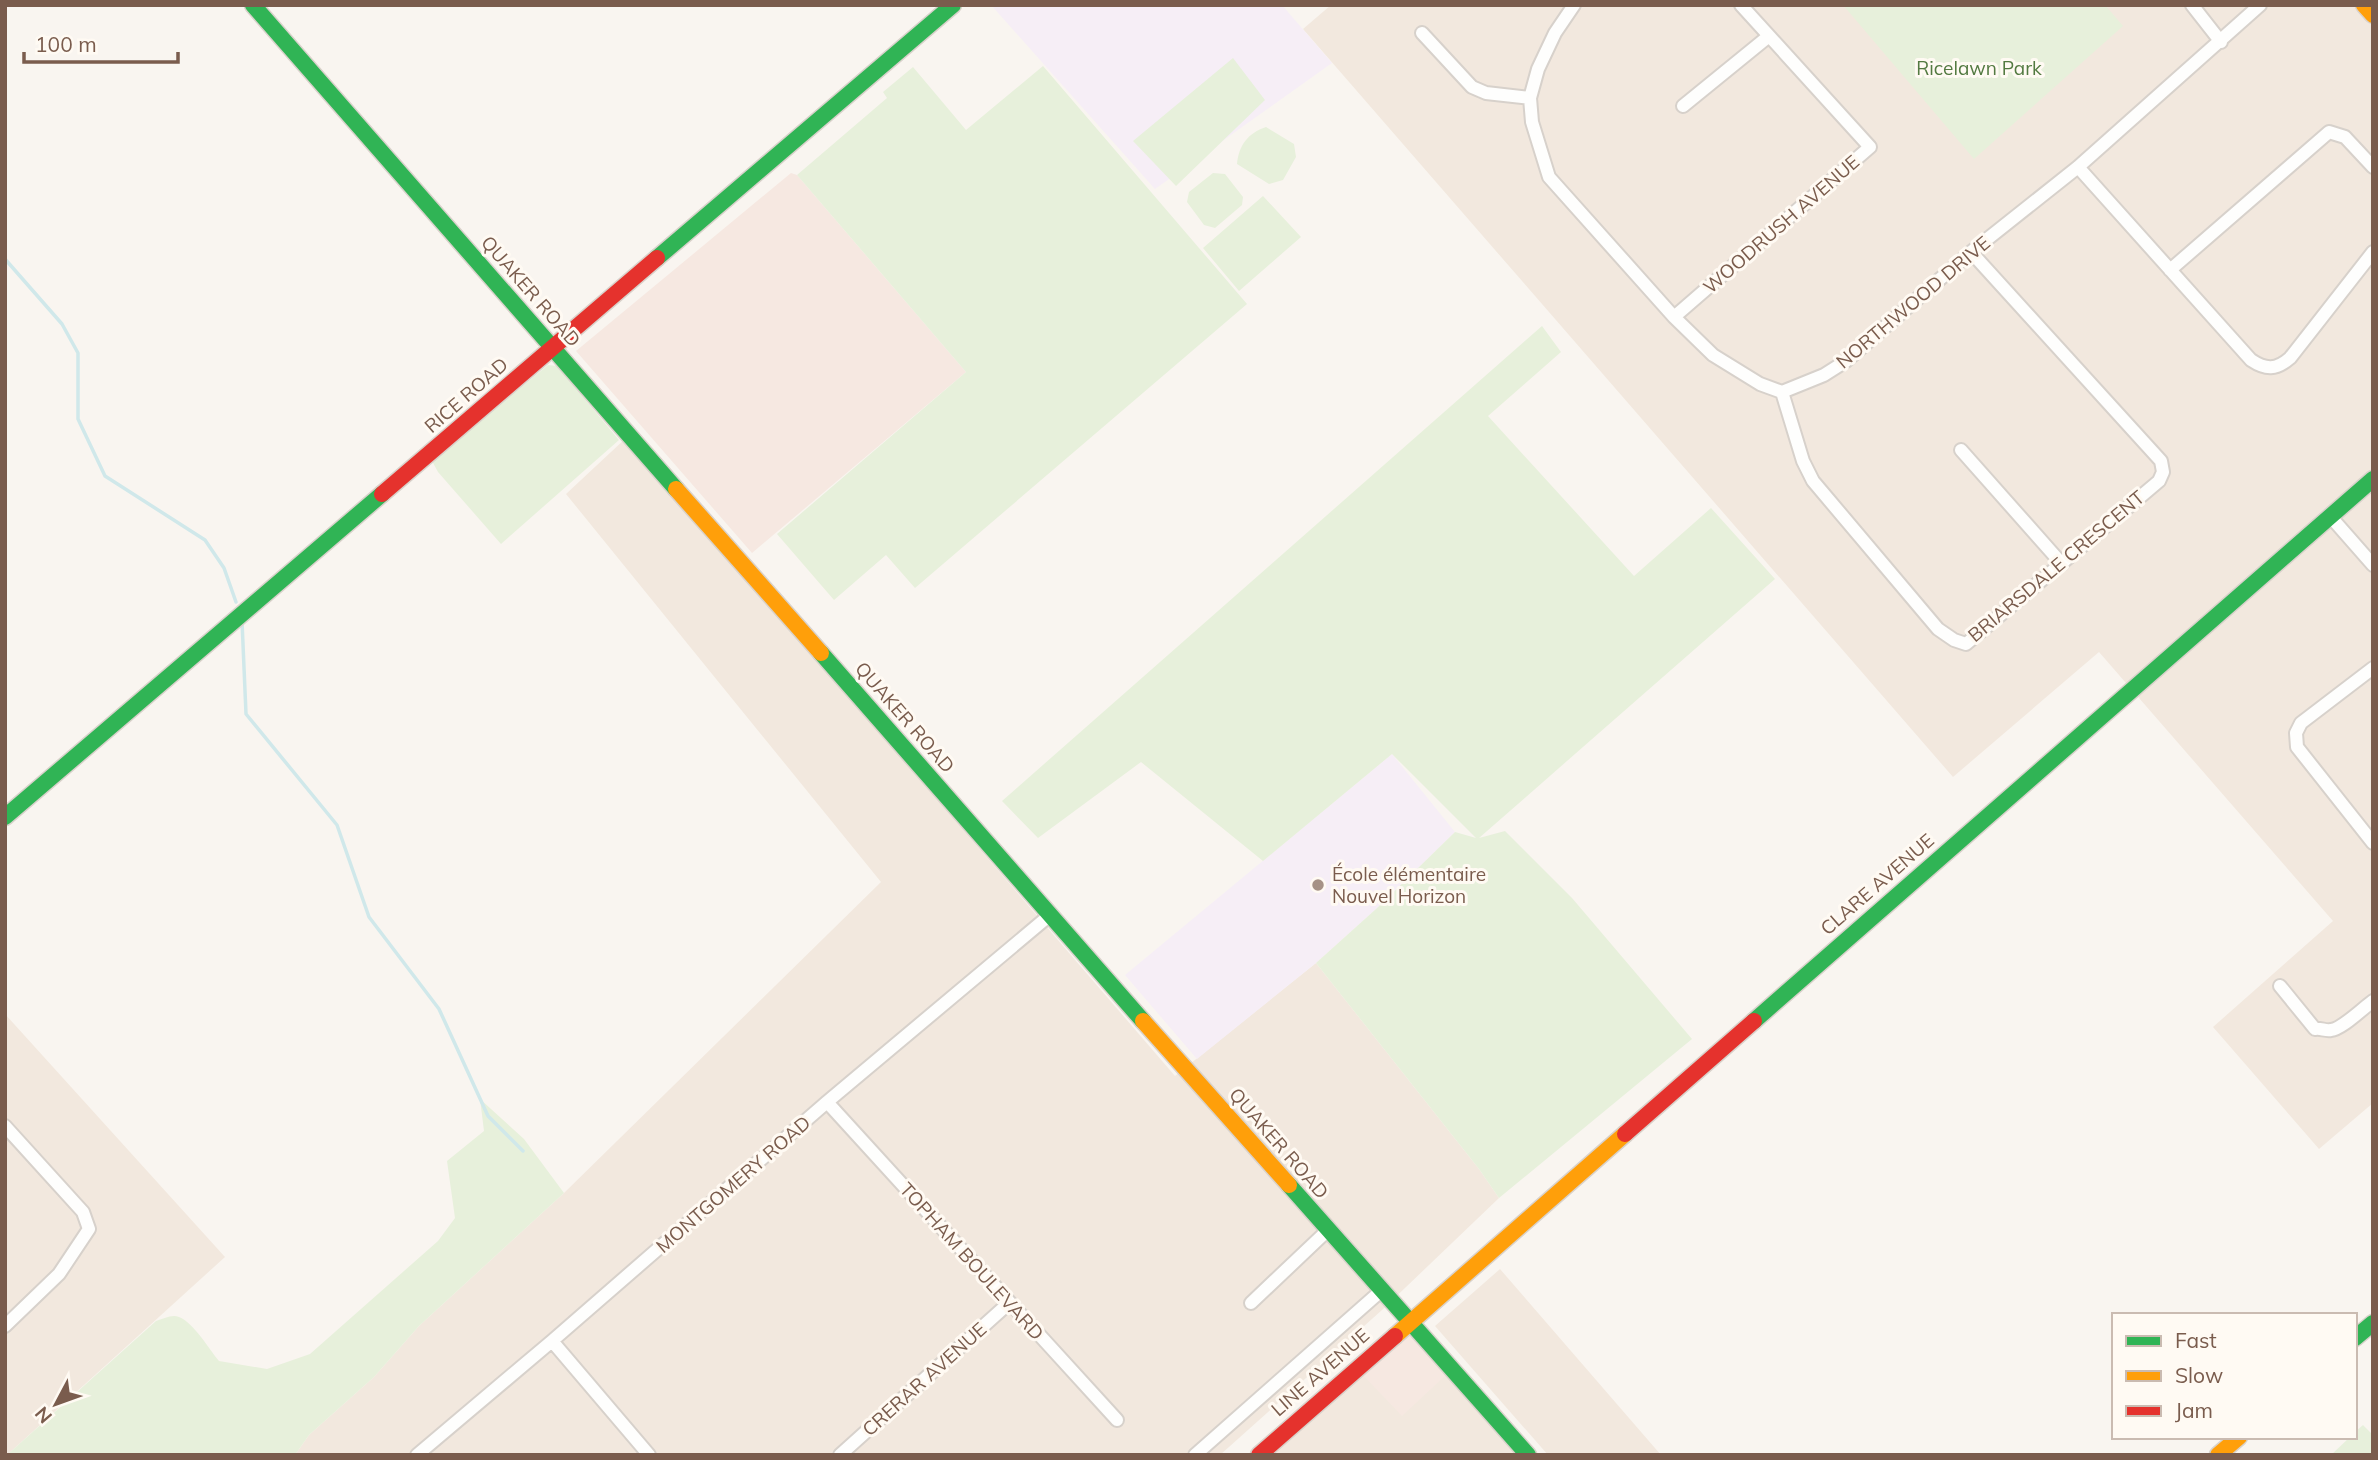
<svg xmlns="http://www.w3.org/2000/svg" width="2378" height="1460" viewBox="0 0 2378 1460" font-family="Mulish,sans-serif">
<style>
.residential{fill:#f2e8de}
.commercial{fill:#f6e8e1}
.education{fill:#f6eef6}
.green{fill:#e7f0db}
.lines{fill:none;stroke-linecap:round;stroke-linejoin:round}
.stream{stroke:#d0e8ea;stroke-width:3.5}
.street-casing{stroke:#d7d1cb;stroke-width:16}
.fast-casing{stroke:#d9d2cb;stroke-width:19}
.slow-casing{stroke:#d9d2cb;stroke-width:19}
.jam-casing{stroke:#d9d2cb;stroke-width:19}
.street{stroke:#fefefd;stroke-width:12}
.fast{stroke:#30b455;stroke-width:16}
.slow{stroke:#ff9f0a;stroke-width:16}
.jam{stroke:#e5322d;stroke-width:16}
.poi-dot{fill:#a69286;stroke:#fffaf3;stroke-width:2.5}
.labels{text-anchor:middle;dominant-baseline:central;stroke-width:6;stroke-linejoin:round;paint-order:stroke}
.park-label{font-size:19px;fill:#537a41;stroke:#fffaf3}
.street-label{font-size:19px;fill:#7a5c4d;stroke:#fffaf3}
.poi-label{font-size:19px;fill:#7a5c4d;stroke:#fffaf3;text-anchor:start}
</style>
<rect width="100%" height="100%" fill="#f9f5f0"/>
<path class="residential" d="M 1331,5 L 2373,5 L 2373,1103 L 2319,1149 L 2213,1027 L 2333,921 L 2099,652 L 1953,777 L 1303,29 Z
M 626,438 L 1175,1076 L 1316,963 L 1479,1169 L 1499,1198 L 1382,1310 L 1220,1455 L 295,1455 L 309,1435 L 374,1377 L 419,1326 L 564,1193 L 881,882 L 566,494 Z
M 5,1014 L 225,1257 L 7,1455 L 5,1455 Z
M 1500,1269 L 1661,1455 L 1548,1455 L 1435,1326 Z
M 1360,1372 L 1447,1374 L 1519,1455 L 1269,1455 Z"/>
<path class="commercial" d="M 791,173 L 797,175 L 966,372 L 752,553 L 576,351 Z
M 1408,1330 L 1447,1374 L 1402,1416 L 1360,1372 Z"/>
<path class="education" d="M 991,5 L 1282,5 L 1332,63 L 1155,189 Z
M 1392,754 L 1455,832 L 1376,909 L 1316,963 L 1197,1059 L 1125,975 Z"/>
<path class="green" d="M 1843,5 L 2105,5 L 2123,26 L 1974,159 Z
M 1233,58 L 1265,100 L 1176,186 L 1133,141 Z
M 1043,66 L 1247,304 L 915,588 L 886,555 L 834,600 L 777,534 L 966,372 L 797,175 L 887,98 L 883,92 L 913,67 L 966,130 Z
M 1266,127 L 1294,144 L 1296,157 L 1283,180 L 1269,184 L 1237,164 C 1239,145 1248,133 1266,127 Z
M 1213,173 L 1225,174 L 1243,197 L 1242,205 L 1215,228 L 1204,225 L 1187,202 L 1189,192 Z
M 1263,196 L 1301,237 L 1239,291 L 1203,248 Z
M 1542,326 L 1561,352 L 1488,416 L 1634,576 L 1711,508 L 1775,579 L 1479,838 L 1505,831 L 1572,898 L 1692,1039 L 1499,1198 L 1479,1169 L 1316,963 L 1376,909 L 1455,832 L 1476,838 L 1392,754 L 1263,861 L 1141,762 L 1038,838 L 1002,801 Z
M 548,365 L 557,366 L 619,440 L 501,544 L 438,472 L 432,461 Z
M 480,1099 L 524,1139 L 564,1193 L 419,1326 L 374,1377 L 309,1435 L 295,1455 L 7,1455 L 156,1321 C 163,1319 172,1314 179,1317 C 194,1323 209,1349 219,1361 L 267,1369 L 310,1354 L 438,1241 L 455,1218 L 447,1161 L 484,1131 Z
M 2363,1425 L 2373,1435 L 2373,1455 L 2331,1455 L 2350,1437 L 2355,1437 L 2355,1432 Z"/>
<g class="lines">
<path class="stream" d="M 5,259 L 62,324 L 78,353 L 78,419 L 105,476 L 205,540 L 224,568 L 236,602
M 242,621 L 246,714 L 337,825 L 369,917 L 439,1009 L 488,1116 L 523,1151"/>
<g class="street-casing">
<path id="street" d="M 1574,5 L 1555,33 L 1538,69 L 1530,98 L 1532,122 L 1549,177 L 1674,317 L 1713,355 L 1760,384 L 1782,392 L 1824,375 L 1846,361 L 1971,252 L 2078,167 L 2260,5
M 2192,5 L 2221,42
M 1422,33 L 1472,87 L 1486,93 L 1530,98
M 1683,106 L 1769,36
M 2078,167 L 2251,360 C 2266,370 2276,370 2290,358 L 2373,252
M 2170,270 L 2329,132 L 2345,137 L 2373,167
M 1674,317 L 1870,147 L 1741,5
M 1782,392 L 1803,461 L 1813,481 L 1938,629 L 1954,640 L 1966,644 L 2159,481 L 2163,472 L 2161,461 L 1971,252
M 1961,450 L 2062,564
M 2330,516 L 2373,565
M 2373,668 L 2301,723 L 2296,733 L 2297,747 L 2373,843
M 2280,986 L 2315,1029 C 2321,1028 2325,1031 2331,1030 C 2342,1029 2363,1008 2373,1001
M 827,1102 L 1117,1420
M 5,1126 L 83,1212 L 89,1229 L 59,1274 L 5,1326
M 1251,1303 L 1328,1230
M 552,1341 L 649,1455
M 417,1455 L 552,1341 L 827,1102 L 1050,915
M 840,1455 L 1009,1303
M 1195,1455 L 1382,1290"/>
</g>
<g class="fast-casing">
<path id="fast" d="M 253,5 L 676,489
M 657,258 L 953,5
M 821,653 L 1143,1021
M 5,817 L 382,494
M 1754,1021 L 2373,479
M 1289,1185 L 1528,1455
M 2355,1338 L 2373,1323"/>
</g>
<g class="slow-casing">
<path id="slow" d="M 2364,5 L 2373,15
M 676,489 L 821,653
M 1143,1021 L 1289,1185
M 1395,1336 L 1625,1134
M 2218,1455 L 2239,1437"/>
</g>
<g class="jam-casing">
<path id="jam" d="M 382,494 L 657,258
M 1625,1134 L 1754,1021
M 1259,1455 L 1395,1336"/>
</g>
<use href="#street" class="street"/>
<use href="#fast" class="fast"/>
<use href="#slow" class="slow"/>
<use href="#jam" class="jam"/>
</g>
<circle class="poi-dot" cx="1318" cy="885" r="7"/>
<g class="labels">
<g class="park-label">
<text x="1979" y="68">Ricelawn Park</text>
</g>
<g class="street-label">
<text transform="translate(1781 224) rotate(-41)">WOODRUSH AVENUE</text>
<text transform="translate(531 291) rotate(49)">QUAKER ROAD</text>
<text transform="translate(1913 302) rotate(-40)">NORTHWOOD DRIVE</text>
<text transform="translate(466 395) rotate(-41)">RICE ROAD</text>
<text transform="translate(2056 566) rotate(-40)">BRIARSDALE CRESCENT</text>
<text transform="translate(905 717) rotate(49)">QUAKER ROAD</text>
<text transform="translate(1877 884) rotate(-41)">CLARE AVENUE</text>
<text transform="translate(1279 1143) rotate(49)">QUAKER ROAD</text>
<text transform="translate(733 1184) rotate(-41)">MONTGOMERY ROAD</text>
<text transform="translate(972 1261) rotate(48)">TOPHAM BOULEVARD</text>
<text transform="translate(1320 1372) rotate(-41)">LINE AVENUE</text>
<text transform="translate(924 1379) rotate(-42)">CRERAR AVENUE</text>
</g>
<g class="poi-label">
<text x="1332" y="874">École élémentaire<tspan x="1332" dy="22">Nouvel Horizon</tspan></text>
</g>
</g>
<rect width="2378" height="1460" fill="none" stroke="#7a5c4d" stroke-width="14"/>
<rect x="2112" y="1313" width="245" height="126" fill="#fffaf3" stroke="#cabbb1" stroke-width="2"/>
<rect x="2126" y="1336" width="35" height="10" fill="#30b455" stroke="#cabbb1" stroke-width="2"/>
<text x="2175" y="1348" font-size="21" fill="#7a5c4d">Fast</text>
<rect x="2126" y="1371" width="35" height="10" fill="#ff9f0a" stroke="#cabbb1" stroke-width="2"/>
<text x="2175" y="1383" font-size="21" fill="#7a5c4d">Slow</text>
<rect x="2126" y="1406" width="35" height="10" fill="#e5322d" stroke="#cabbb1" stroke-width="2"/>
<text x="2175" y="1418" font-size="21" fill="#7a5c4d">Jam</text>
<g transform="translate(56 1404) rotate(229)" stroke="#fffaf3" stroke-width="5" paint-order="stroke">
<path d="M0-5L12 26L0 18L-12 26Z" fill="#7a5c4d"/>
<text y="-10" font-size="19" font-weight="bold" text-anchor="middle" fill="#7a5c4d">N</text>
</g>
<path d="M24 52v10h154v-10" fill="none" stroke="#7a5c4d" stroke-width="3.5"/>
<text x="35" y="52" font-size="21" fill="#7a5c4d" stroke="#fffaf3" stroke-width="5" paint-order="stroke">100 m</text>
</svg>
